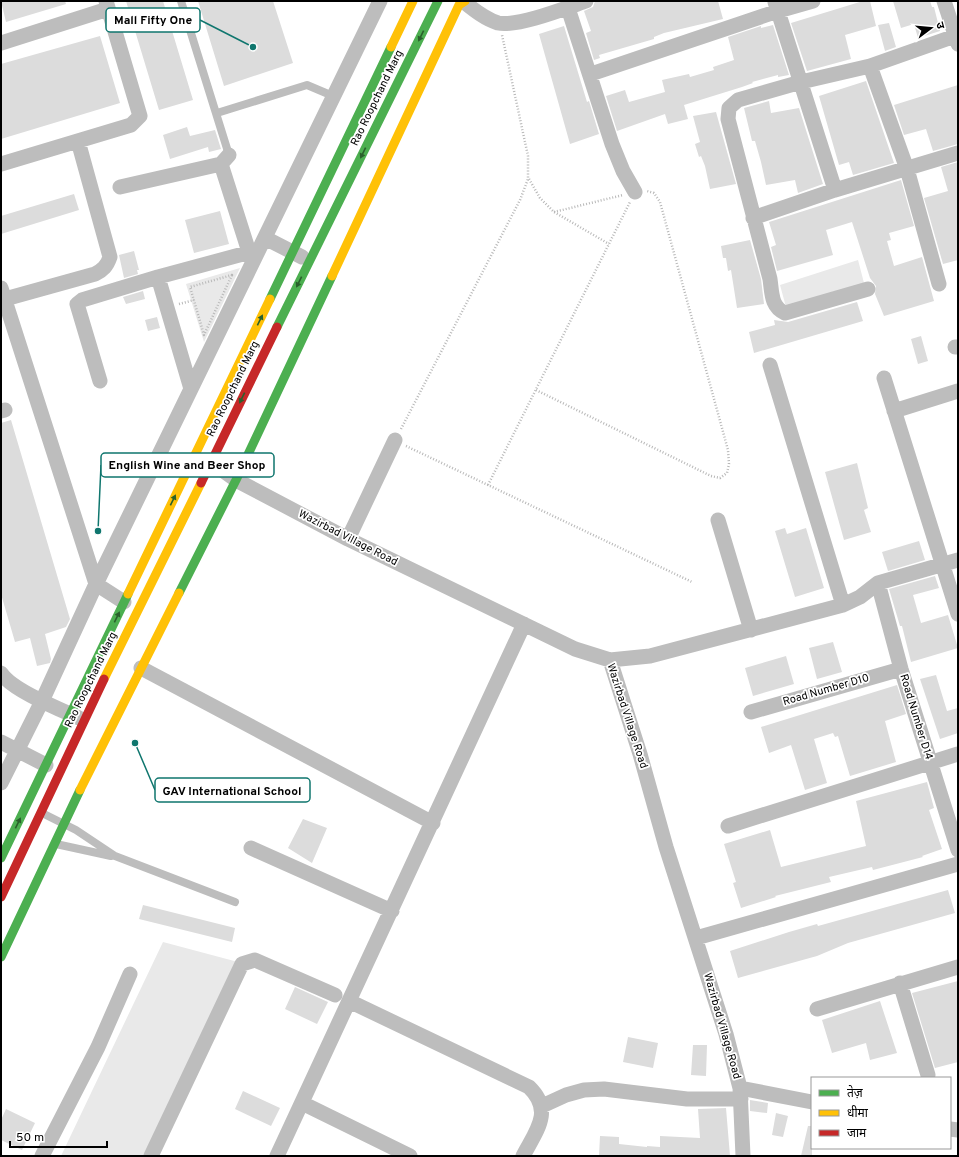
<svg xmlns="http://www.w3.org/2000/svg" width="959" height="1157" viewBox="0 0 959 1157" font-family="Overpass,'Noto Sans Devanagari',sans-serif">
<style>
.green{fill:#e9e9e9}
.building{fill:#dcdcdc}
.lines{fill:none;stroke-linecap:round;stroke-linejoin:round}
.path{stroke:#b8b8b8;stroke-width:2.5;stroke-dasharray:1 2;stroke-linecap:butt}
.lane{stroke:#bdbdbd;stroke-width:8}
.street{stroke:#bdbdbd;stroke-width:15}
.fast{stroke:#4caf50;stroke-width:9}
.slow{stroke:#ffc107;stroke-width:9}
.jam{stroke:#c62828;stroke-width:9}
.oneway{fill:#2a602c}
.labels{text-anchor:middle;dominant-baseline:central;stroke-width:3.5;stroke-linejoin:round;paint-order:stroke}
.street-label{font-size:11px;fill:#000;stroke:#fff}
.leader{fill:none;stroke:#0f766e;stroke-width:1.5}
.callout-dot{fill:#0f766e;stroke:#fff;stroke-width:1.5}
.callout{fill:#fff;stroke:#0f766e;stroke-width:1.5}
.callout-label{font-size:12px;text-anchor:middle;font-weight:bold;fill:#000}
</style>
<rect width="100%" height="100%" fill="#fff"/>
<path class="green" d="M 858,260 L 864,283 L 786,307 L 780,285 Z
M 240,268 L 204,342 L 186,284 Z
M 163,942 L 238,962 L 146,1156 L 61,1156 Z"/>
<path class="building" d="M 1,1 L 65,1 L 66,4 L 6,22 Z
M 126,1 L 163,1 L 193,100 L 159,110 Z
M 198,1 L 273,1 L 293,63 L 224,86 Z
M 595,1 L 718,1 L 723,19 L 664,33 L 654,37 L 654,39 L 599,55 L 600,58 L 594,60 L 586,33 L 591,31 L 584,11 L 593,7 Z
M 863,1 L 870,1 L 876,26 L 845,35 L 851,59 L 807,71 L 791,23 Z
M 893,1 L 930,1 L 932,7 L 934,7 L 940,31 L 918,38 L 914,24 L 901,28 Z
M 889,23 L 896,47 L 885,51 L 878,25 Z
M 773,25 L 789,75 L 778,77 L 778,75 L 752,82 L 753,83 L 742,87 L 684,105 L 688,119 L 668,124 L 665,114 L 617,131 L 606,96 L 625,90 L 629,102 L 665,92 L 662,80 L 689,74 L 690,77 L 714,70 L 713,67 L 734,60 L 728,37 L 761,26 L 761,28 Z
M 564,26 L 587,102 L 589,101 L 599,134 L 570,144 L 539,34 Z
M 100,36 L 120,103 L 1,139 L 1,64 Z
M 866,81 L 894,163 L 853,175 L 849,162 L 839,165 L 819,96 Z
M 958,85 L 958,144 L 933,151 L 926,129 L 904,135 L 894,105 Z
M 769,101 L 771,113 L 799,108 L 823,184 L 798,193 L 795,180 L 766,185 L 761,162 L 755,141 L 752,141 L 744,108 Z
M 716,112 L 736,184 L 710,189 L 705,166 L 701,156 L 699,157 L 695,144 L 700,142 L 693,116 Z
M 187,127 L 190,136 L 215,130 L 221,149 L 209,152 L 208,147 L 170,159 L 163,135 Z
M 958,162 L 958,260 L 943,264 L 924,198 L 948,191 L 941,167 Z
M 901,180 L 914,226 L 889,233 L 891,240 L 887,241 L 894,266 L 922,257 L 934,301 L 884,316 L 875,294 L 876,286 L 870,278 L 852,222 L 826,230 L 833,255 L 777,271 L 771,247 L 776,245 L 769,222 Z
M 74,194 L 79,210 L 1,234 L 1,216 Z
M 220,211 L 229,244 L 194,253 L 185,220 Z
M 750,240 L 761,279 L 764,304 L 737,308 L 731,270 L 728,271 L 726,258 L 723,258 L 721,246 Z
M 134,251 L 139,270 L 137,270 L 138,274 L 124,278 L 119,255 Z
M 143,291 L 145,299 L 126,304 L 123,297 Z
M 857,302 L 863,321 L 754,353 L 749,332 L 775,325 L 774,320 L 788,322 Z
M 157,317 L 160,328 L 148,331 L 145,320 Z
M 921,336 L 928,361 L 918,364 L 911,339 Z
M 11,420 L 70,619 L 66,627 L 45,634 L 51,659 L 50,663 L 37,666 L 30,638 L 15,642 L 1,594 L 1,423 Z
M 857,463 L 868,508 L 864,510 L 871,532 L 844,540 L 825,472 Z
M 785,528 L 787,534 L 806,528 L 824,588 L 795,597 L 775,531 Z
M 919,541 L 925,560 L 888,571 L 882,552 Z
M 935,576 L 939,588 L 913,595 L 921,623 L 948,615 L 958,648 L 911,662 L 902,626 L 900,626 L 889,589 Z
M 833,642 L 842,672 L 817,679 L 809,648 Z
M 786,656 L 794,684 L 753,696 L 745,668 Z
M 936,675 L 947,711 L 958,708 L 958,733 L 940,739 L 920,679 Z
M 897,685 L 906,714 L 885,721 L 896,762 L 850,776 L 838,736 L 835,737 L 833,733 L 814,739 L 827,783 L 805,790 L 791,745 L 769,753 L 761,727 Z
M 927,782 L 934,808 L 929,810 L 942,849 L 922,856 L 923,857 L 873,870 L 872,867 L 829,877 L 831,882 L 775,896 L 776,897 L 741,908 L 733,883 L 736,882 L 724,844 L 770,830 L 781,867 L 866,846 L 856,801 Z
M 303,819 L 327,828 L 312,863 L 288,848 Z
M 948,890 L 955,913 L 848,943 L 817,956 L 738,978 L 730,951 L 789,932 L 817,924 L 818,926 Z
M 143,905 L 235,928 L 232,942 L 139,919 Z
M 958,981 L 958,1062 L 935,1068 L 912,993 Z
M 295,987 L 328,1002 L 317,1024 L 285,1009 Z
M 880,1001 L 897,1053 L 870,1060 L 866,1043 L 832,1053 L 822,1020 Z
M 628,1037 L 658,1043 L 653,1068 L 623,1062 Z
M 693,1045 L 707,1045 L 706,1076 L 691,1075 Z
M 243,1091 L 280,1108 L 271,1126 L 235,1109 Z
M 750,1100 L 768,1103 L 767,1113 L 750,1111 Z
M 726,1108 L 730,1156 L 599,1156 L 600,1136 L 619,1137 L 619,1144 L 647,1147 L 647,1146 L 660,1147 L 660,1136 L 700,1138 L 698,1109 Z
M 6,1109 L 35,1123 L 22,1150 L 1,1140 L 1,1120 Z
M 776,1113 L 788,1116 L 783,1137 L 772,1135 Z
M 808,1126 L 812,1126 L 812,1156 L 801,1156 Z"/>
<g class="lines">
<path class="path" d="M 529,179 L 540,198 L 554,212 L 609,244
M 554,212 L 623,195
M 232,275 L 204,335 L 190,287 Z
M 179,304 L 194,300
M 536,390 L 711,476 L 720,478 L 727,473 L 729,464 L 728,450 L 660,202 L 654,193 L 647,191
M 401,429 L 520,200 L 528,179 L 528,156 L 502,35
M 406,446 L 692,582
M 488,485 L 630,202"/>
<path class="lane" d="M 181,1 L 229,155
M 217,113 L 307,85 L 333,96
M 42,813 L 76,830 L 115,856 L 235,902
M 56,844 L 111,856"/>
<path class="street" d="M 944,1 L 958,44
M 464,2 C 474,10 485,19 498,23 C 518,27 566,8 586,1
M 775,2 L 835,190
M 568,8 L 612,144 L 623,171 L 635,192
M 1,43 L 108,9
M 870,66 L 907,169 L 939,284
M 591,74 L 778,11 L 813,1
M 1,164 L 131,125 L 140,116 L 106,1
M 221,164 L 249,252
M 120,187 L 221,164 L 229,155
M 753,218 L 835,190 L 958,153
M 265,238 L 302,257
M 1,288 L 96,584 L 124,602
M 868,289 L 785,313 C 771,307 772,293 770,279 L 728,119 L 729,108 L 738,100 L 801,82 L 870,66 L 955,36
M 5,299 L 95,274 C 103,270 107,266 110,257 L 78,141
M 955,347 L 958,347
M 770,365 L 843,605
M 884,378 L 958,614
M 100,381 L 77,304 L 82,300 L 158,277
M 191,389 L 158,277 L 258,250
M 1,411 L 5,410
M 894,411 L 958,391
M 211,462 L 236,480 L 348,539 L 575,649 L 610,660 L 650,656 L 843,605 L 860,597 L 878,583 L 958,560
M 718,520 L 751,630
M 348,539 L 395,440
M 878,583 L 901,669 L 958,850
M 610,660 L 640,754 L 666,847 L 726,1034 L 740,1088 L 743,1156
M 141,668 L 433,823
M 1,673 C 12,690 59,709 79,718
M 751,712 L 901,669
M 1,742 L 46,765
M 1,783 L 42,701 L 96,584 L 380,1
M 728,826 L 958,754
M 251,848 L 392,911
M 696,938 L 958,864
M 900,983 L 928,1075
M 349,1001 L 529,1087 C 554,1111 536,1131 523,1156
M 817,1009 L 958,967
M 740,1088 L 812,1102
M 302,1103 L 410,1156
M 542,1106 L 566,1095 L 584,1090 L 604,1089 L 687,1099 L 741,1099
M 950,1129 L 958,1130
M 42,1156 L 98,1047 L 130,974
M 151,1156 L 242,964 L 255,960 L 335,995
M 277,1156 L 524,624"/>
<path class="fast" d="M 270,299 L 391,47
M 277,327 L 438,1
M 179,593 L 236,480 L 332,276
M 1,858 L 128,594
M 1,957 L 80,790"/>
<path class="slow" d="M 391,47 L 413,1
M 332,276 L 459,5 L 465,1
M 128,594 L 270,299
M 104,679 L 201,483
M 80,790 L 179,593"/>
<path class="jam" d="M 201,483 L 277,327
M 1,897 L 104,679"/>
</g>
<defs><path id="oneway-solid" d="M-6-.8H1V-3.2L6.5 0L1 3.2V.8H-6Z"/></defs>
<g class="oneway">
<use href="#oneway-solid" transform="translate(421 36) rotate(116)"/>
<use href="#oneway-solid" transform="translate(363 153) rotate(116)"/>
<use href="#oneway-solid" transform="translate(299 282) rotate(116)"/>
<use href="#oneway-solid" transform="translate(260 320) rotate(-64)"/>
<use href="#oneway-solid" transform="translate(242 398) rotate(116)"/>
<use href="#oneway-solid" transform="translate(173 500) rotate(-64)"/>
<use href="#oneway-solid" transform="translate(117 617) rotate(-64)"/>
<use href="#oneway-solid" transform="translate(18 823) rotate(-64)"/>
</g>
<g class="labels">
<g class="street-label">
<text transform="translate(377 98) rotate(-64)">Rao Roopchand Marg</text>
<text transform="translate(233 389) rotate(-64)">Rao Roopchand Marg</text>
<text transform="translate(348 538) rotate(27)">Wazirbad Village Road</text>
<text transform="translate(91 680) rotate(-64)">Rao Roopchand Marg</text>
<text transform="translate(826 690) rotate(-16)">Road Number D10</text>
<text transform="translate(627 716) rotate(72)">Wazirbad Village Road</text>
<text transform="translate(916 717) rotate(73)">Road Number D14</text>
<text transform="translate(722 1026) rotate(74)">Wazirbad Village Road</text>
</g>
</g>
<path class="leader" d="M253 47L200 20M98 531L101 465M135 743L155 790"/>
<g class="callout-dot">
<circle cx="253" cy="47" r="4"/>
<circle cx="98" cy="531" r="4"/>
<circle cx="135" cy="743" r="4"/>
</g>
<g class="callout">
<rect x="106" y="8" width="94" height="24" rx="4"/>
<rect x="101" y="453" width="173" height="24" rx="4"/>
<rect x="155" y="778" width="155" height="24" rx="4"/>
</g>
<g class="callout-label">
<text x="153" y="24">Mall Fifty One</text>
<text x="187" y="469">English Wine and Beer Shop</text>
<text x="232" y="795">GAV International School</text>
</g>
<rect width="959" height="1157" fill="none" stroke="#000000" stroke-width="4"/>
<rect x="811" y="1077" width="140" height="72" fill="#ffffff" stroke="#999999"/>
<rect x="819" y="1090" width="20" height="6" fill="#4caf50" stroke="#999999"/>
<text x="847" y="1097" font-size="12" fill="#000000">तेज़</text>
<rect x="819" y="1110" width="20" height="6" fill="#ffc107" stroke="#999999"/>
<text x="847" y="1117" font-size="12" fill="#000000">धीमा</text>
<rect x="819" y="1130" width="20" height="6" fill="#c62828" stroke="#999999"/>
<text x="847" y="1137" font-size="12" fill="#000000">जाम</text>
<g transform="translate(931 28) rotate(74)" stroke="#ffffff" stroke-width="3" paint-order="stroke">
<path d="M0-3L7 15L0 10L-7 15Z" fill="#000000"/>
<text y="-6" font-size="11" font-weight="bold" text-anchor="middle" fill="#000000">उ</text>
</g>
<path d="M10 1141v6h97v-6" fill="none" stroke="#000000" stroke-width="2"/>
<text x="16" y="1141" font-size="12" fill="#000000" stroke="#ffffff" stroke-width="3" paint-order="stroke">50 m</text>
</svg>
